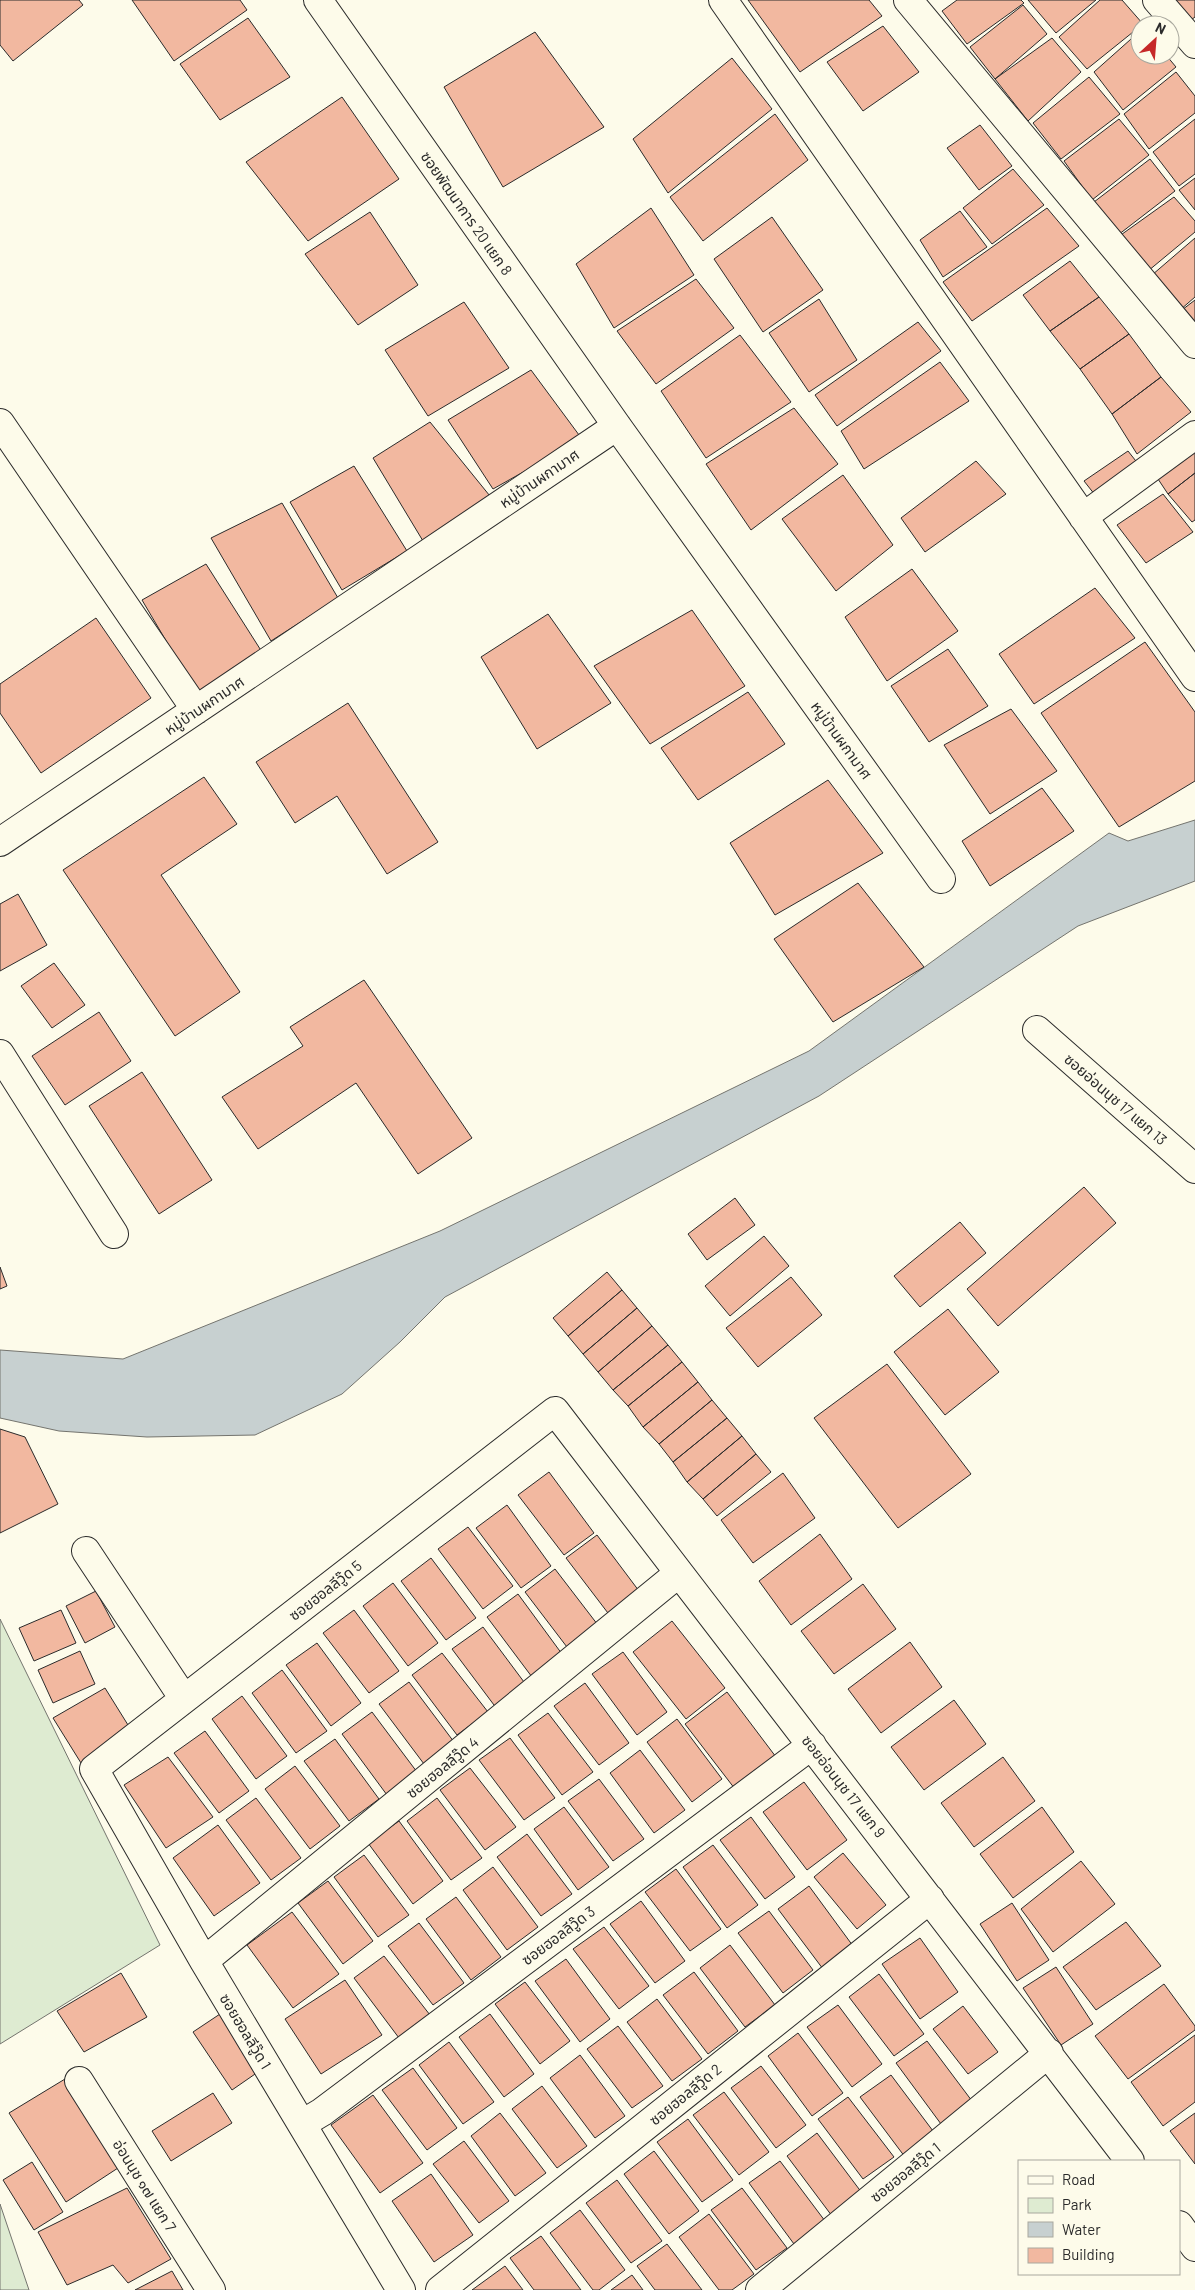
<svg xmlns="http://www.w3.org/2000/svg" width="1195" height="2290" viewBox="0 0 1195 2290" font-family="Barlow,'Noto Sans Thai',sans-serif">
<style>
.green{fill:#deebd1;stroke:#74746e}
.water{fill:#c7d0d0;stroke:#74746e}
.building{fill:#f2b8a0;stroke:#2b2b2b}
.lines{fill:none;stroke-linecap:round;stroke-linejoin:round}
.minor-casing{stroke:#2b2b2b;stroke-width:30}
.minor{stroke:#fdfbea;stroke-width:28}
.labels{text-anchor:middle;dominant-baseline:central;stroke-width:4;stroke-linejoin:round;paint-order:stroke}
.street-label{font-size:15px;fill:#2b2b2b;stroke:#fdfbea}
</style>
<rect width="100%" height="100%" fill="#fdfbea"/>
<path class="green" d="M 0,1619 L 160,1945 L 0,2044 Z
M 0,2204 L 29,2290 L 0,2290 Z"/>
<path class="water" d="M 1195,820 L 1195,881 L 1078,926 L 819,1096 L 445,1297 L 400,1342 L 342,1394 L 255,1435 L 147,1437 L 59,1431 L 0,1418 L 0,1350 L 123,1359 L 440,1231 L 809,1051 L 1109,833 L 1128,841 Z"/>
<path class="building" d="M 0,0 L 79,0 L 83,5 L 13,61 L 0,45 Z
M 132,0 L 240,0 L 247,10 L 174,61 Z
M 748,0 L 869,0 L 882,16 L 800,72 Z
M 957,0 L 1021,0 L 1024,3 L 967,44 L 942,11 Z
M 1028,0 L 1096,0 L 1056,33 Z
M 1100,0 L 1122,0 L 1143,24 L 1087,69 L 1059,37 Z
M 1165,0 L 1195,0 L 1195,17 L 1184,25 Z
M 1023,5 L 1047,34 L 995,79 L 970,47 Z
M 248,18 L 290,77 L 220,120 L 180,64 Z
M 883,26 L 919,72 L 863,111 L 827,62 Z
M 1140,31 L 1140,55 L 1166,55 L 1176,67 L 1123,110 L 1094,72 Z
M 535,32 L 604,127 L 503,187 L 444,87 Z
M 1052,38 L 1081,72 L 1028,121 L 995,79 Z
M 732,58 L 772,109 L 668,193 L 633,139 Z
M 1176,72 L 1195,96 L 1195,113 L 1149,149 L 1124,114 Z
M 1089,77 L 1120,114 L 1061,159 L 1033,123 Z
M 342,97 L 399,179 L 308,241 L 246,162 Z
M 775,114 L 808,160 L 703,241 L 670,197 Z
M 1119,119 L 1149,155 L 1092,200 L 1064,161 Z
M 1195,119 L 1195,174 L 1179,186 L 1153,152 Z
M 980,125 L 1012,166 L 979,190 L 947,148 Z
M 1150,159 L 1175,191 L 1118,235 L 1094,202 Z
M 1013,169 L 1044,205 L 992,244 L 963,208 Z
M 1195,178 L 1195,210 L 1179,190 Z
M 1174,197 L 1195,221 L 1195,232 L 1148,271 L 1118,237 Z
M 651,208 L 694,275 L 614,328 L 576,264 Z
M 1047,208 L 1079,246 L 972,321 L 943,282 Z
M 960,211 L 987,247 L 943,277 L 920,240 Z
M 370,212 L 418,285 L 358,325 L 305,254 Z
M 772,217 L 823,290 L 763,332 L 714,259 Z
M 1195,238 L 1195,297 L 1180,310 L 1152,275 Z
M 1070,261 L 1099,297 L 1050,331 L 1023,295 Z
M 696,279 L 734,328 L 656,384 L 617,331 Z
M 1099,297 L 1129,334 L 1080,369 L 1050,331 Z
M 819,299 L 857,360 L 809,392 L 769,333 Z
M 1195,300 L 1195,336 L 1178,313 Z
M 464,302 L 509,368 L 428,416 L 385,350 Z
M 918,322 L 941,351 L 837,426 L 815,395 Z
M 1129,334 L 1161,377 L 1112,414 L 1080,369 Z
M 740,335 L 791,402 L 706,458 L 661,391 Z
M 940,362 L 969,401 L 864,469 L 841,431 Z
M 531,370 L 582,439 L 493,489 L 448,420 Z
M 1161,377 L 1191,412 L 1137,454 L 1112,414 Z
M 794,408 L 838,464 L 751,530 L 706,464 Z
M 430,422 L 494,501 L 423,541 L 373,458 Z
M 1195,439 L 1195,473 L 1168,494 L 1152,470 Z
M 1128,451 L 1143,470 L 1099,500 L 1084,481 Z
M 976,461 L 1006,494 L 925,552 L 901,518 Z
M 354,466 L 407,551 L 342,590 L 290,502 Z
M 1195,473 L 1195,520 L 1192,522 L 1168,494 Z
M 843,475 L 893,545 L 836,591 L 782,519 Z
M 1163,494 L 1193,532 L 1146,563 L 1117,525 Z
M 282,503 L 338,598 L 271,641 L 211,538 Z
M 206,564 L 262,652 L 198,695 L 142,600 Z
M 912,569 L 958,631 L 887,681 L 845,617 Z
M 1095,588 L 1135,638 L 1034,704 L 999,654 Z
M 692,610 L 745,686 L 650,744 L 594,666 Z
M 548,614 L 611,703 L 537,749 L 481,657 Z
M 96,618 L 151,698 L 41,773 L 0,713 L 0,684 Z
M 1145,642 L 1195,712 L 1195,781 L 1119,827 L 1041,713 Z
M 948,649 L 988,706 L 929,742 L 891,686 Z
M 748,692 L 785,744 L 698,800 L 661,748 Z
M 348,703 L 438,842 L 387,874 L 337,796 L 295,823 L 256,762 Z
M 1011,709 L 1057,771 L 990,814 L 944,745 Z
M 204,777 L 237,824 L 161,875 L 240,992 L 175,1036 L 63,870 Z
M 828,780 L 883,853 L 775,915 L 730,843 Z
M 1042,788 L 1074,831 L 990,886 L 962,841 Z
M 858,883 L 924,967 L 833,1022 L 774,939 Z
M 18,894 L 47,945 L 0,971 L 0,904 Z
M 54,963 L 85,1005 L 52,1028 L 21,986 Z
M 364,980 L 472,1138 L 418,1174 L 356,1083 L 258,1149 L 222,1097 L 303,1046 L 290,1027 Z
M 99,1012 L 131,1061 L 65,1105 L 32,1056 Z
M 142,1072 L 212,1180 L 159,1214 L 89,1106 Z
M 1084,1187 L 1116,1223 L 998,1326 L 967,1289 Z
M 735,1198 L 755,1225 L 707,1260 L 688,1234 Z
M 960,1222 L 986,1253 L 920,1307 L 894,1276 Z
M 764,1236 L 789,1266 L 730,1316 L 705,1286 Z
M 0,1267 L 7,1286 L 0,1289 Z
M 607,1272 L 622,1290 L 568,1336 L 553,1318 Z
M 791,1277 L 822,1315 L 758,1367 L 726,1328 Z
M 622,1290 L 637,1308 L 583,1354 L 568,1336 Z
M 637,1308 L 652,1326 L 598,1372 L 583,1354 Z
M 948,1309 L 999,1372 L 945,1415 L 894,1352 Z
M 652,1326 L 668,1345 L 613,1390 L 598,1372 Z
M 668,1345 L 682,1362 L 628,1406 L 613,1390 Z
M 682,1362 L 698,1382 L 643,1427 L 628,1406 Z
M 887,1364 L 971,1474 L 898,1528 L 814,1418 Z
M 698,1382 L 712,1400 L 659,1444 L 643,1427 Z
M 712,1400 L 727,1418 L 673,1462 L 659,1444 Z
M 727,1418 L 742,1436 L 687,1482 L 673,1462 Z
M 0,1429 L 25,1437 L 58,1504 L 0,1533 Z
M 742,1436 L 756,1454 L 703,1499 L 687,1482 Z
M 756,1454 L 771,1472 L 717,1516 L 703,1499 Z
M 549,1472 L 594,1533 L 564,1555 L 518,1495 Z
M 783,1473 L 815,1518 L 753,1563 L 721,1520 Z
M 507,1505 L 551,1566 L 521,1588 L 476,1528 Z
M 468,1527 L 513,1586 L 483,1609 L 438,1549 Z
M 820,1534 L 852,1579 L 791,1625 L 759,1581 Z
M 597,1535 L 642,1595 L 611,1617 L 566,1558 Z
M 431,1558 L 476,1618 L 446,1640 L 401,1581 Z
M 555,1569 L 601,1629 L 570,1651 L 525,1592 Z
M 393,1583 L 438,1643 L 408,1666 L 363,1606 Z
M 863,1584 L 896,1629 L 834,1674 L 801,1631 Z
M 96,1591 L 115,1627 L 85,1643 L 66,1606 Z
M 518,1594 L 562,1654 L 532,1677 L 487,1617 Z
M 61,1610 L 76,1643 L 34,1661 L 19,1628 Z
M 354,1610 L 399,1671 L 369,1693 L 323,1633 Z
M 672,1621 L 725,1688 L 686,1719 L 633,1652 Z
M 483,1627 L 527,1686 L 497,1709 L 452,1649 Z
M 910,1642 L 942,1687 L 881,1733 L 848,1689 Z
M 317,1643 L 361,1703 L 331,1726 L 286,1665 Z
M 80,1651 L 95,1684 L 53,1703 L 38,1670 Z
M 623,1652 L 667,1712 L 637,1735 L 592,1674 Z
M 442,1653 L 488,1712 L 457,1735 L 412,1675 Z
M 282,1670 L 327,1731 L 296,1753 L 252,1693 Z
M 409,1682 L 454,1742 L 424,1764 L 379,1704 Z
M 585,1683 L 629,1743 L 599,1765 L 554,1706 Z
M 105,1688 L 133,1733 L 81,1763 L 53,1718 Z
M 727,1692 L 776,1757 L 735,1789 L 685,1724 Z
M 242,1696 L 287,1756 L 256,1779 L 212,1719 Z
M 954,1700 L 986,1744 L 924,1790 L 891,1747 Z
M 372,1712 L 417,1772 L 387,1795 L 342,1734 Z
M 548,1713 L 593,1772 L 562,1795 L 518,1735 Z
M 677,1719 L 722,1779 L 692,1802 L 647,1742 Z
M 205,1731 L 249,1791 L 219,1813 L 174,1753 Z
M 510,1738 L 555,1798 L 524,1820 L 479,1760 Z
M 335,1739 L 379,1799 L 349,1821 L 304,1761 Z
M 640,1750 L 685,1810 L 654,1833 L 610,1773 Z
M 168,1757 L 213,1817 L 166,1848 L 124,1785 Z
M 1003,1757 L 1035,1801 L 974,1847 L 941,1803 Z
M 295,1766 L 340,1826 L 310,1849 L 265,1789 Z
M 470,1768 L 516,1827 L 485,1850 L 440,1790 Z
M 599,1779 L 644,1839 L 613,1861 L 568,1801 Z
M 804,1782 L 847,1840 L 807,1870 L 763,1812 Z
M 256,1798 L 301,1858 L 271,1880 L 226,1820 Z
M 437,1798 L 482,1858 L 451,1880 L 407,1821 Z
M 564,1807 L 609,1867 L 578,1890 L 534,1829 Z
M 1042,1807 L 1074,1852 L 1013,1898 L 980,1854 Z
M 751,1817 L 795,1877 L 765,1899 L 720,1840 Z
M 399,1821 L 443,1881 L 413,1904 L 368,1843 Z
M 218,1825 L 260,1883 L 214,1916 L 173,1858 Z
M 527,1834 L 572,1894 L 541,1916 L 497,1857 Z
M 713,1845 L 758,1905 L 727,1928 L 683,1867 Z
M 843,1853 L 886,1905 L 857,1929 L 814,1877 Z
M 364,1855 L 409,1915 L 378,1937 L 334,1877 Z
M 1081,1861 L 1115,1904 L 1053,1952 L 1021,1909 Z
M 493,1867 L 538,1927 L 507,1950 L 463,1890 Z
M 676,1869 L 721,1929 L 690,1951 L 645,1892 Z
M 328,1881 L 373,1941 L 343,1964 L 298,1903 Z
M 809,1886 L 853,1946 L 823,1969 L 778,1909 Z
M 456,1897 L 501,1957 L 471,1980 L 426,1919 Z
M 641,1901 L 685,1961 L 655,1983 L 610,1924 Z
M 1012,1903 L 1049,1960 L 1017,1981 L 980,1924 Z
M 769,1911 L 813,1970 L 783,1993 L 738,1933 Z
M 292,1912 L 339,1974 L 293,2008 L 247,1945 Z
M 1126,1922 L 1161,1966 L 1096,2010 L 1063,1967 Z
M 419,1923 L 464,1983 L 433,2005 L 388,1946 Z
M 604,1927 L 649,1986 L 619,2009 L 573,1949 Z
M 920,1938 L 958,1992 L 920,2019 L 882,1964 Z
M 730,1945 L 775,2005 L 745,2027 L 700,1968 Z
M 384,1956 L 430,2015 L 399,2038 L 354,1978 Z
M 566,1959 L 610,2019 L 580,2042 L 535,1981 Z
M 1056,1967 L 1093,2024 L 1061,2045 L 1023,1988 Z
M 694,1972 L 738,2031 L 708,2054 L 663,1995 Z
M 121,1973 L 147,2017 L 84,2052 L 57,2011 Z
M 879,1974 L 924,2034 L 894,2056 L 849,1997 Z
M 345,1980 L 382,2035 L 321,2074 L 285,2019 Z
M 525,1982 L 570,2041 L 540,2064 L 495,2004 Z
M 1164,1984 L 1195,2026 L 1195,2030 L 1128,2079 L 1095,2036 Z
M 657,1999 L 702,2059 L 672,2081 L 627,2022 Z
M 838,2005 L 882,2064 L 852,2087 L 807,2027 Z
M 963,2006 L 998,2052 L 968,2074 L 933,2029 Z
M 220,2014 L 258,2072 L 232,2090 L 193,2032 Z
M 490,2014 L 534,2074 L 504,2097 L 459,2037 Z
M 618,2026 L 663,2086 L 632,2108 L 587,2049 Z
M 798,2033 L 843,2093 L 812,2116 L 768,2056 Z
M 1195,2035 L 1195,2102 L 1163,2126 L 1131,2082 Z
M 927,2041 L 972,2101 L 941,2124 L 896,2063 Z
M 449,2042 L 494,2102 L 463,2124 L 419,2065 Z
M 580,2055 L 625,2116 L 595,2138 L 550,2078 Z
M 761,2066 L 806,2125 L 776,2148 L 731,2088 Z
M 413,2068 L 457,2128 L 427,2150 L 382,2090 Z
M 891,2075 L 936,2135 L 905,2157 L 860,2097 Z
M 65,2079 L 118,2168 L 66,2202 L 9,2113 Z
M 542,2086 L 587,2146 L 557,2168 L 512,2109 Z
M 724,2092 L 769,2152 L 739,2175 L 693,2115 Z
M 213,2093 L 232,2123 L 171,2161 L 152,2131 Z
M 373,2095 L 423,2163 L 380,2193 L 331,2125 Z
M 848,2097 L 894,2157 L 863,2179 L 818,2119 Z
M 500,2113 L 546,2173 L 515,2196 L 471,2136 Z
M 1195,2113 L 1195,2164 L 1170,2131 Z
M 688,2119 L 733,2180 L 702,2202 L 657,2142 Z
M 817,2133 L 862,2193 L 832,2216 L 787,2156 Z
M 464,2141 L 509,2201 L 479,2223 L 433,2164 Z
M 654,2151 L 699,2211 L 669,2234 L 624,2174 Z
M 780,2161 L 825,2221 L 794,2244 L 749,2183 Z
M 32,2162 L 63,2212 L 34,2230 L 3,2180 Z
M 431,2174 L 473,2235 L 434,2262 L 392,2201 Z
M 617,2180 L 662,2241 L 631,2263 L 586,2203 Z
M 127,2188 L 171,2259 L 128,2283 L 113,2265 L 67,2285 L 38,2232 Z
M 742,2188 L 787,2248 L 756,2270 L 711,2210 Z
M 580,2210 L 625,2270 L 599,2290 L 593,2290 L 550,2233 Z
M 709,2214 L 754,2274 L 732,2290 L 719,2290 L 679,2237 Z
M 541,2236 L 581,2290 L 534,2290 L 510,2258 Z
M 667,2244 L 702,2290 L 655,2290 L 637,2266 Z
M 505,2266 L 523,2290 L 472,2290 Z
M 172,2271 L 183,2290 L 135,2290 Z
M 632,2275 L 643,2290 L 611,2290 Z"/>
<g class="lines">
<g class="minor-casing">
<path id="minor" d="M 318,0 L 617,426 L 941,879
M 723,0 L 1195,677
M 908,0 L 1195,344
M 1157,0 L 1195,44
M 0,423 L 196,710
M 1083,517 L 1195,435
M 0,842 L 617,426
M 1037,1030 L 1195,1169
M 0,1054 L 114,1234
M 86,1551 L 184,1699
M 204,1961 L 679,1573
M 79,2081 L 211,2290
M 302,2124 L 322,2112 L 812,1745
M 1179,2225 L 1195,2247
M 401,2290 L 204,1961 L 94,1769 L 555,1411 L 1130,2161
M 440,2290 L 930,1899
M 760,2290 L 1049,2053"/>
</g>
<use href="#minor" class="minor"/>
</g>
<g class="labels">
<g class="street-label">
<text transform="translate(467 213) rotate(55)">ซอยพัฒนาการ 20 แยก 8</text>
<text transform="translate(539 478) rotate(-34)">หมู่บ้านผกามาศ</text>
<text transform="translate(204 705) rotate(-34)">หมู่บ้านผกามาศ</text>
<text transform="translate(842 740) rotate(54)">หมู่บ้านผกามาศ</text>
<text transform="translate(1116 1099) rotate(41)">ซอยอ่อนนุช 17 แยก 13</text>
<text transform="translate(325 1590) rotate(-38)">ซอยฮอลลีวู๊ด 5</text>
<text transform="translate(442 1767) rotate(-39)">ซอยฮอลลีวู๊ด 4</text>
<text transform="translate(844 1786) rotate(52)">ซอยอ่อนนุช 17 แยก 9</text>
<text transform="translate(558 1935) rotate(-37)">ซอยฮอลลีวู๊ด 3</text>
<text transform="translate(246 2031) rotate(59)">ซอยฮอลลีวู๊ด 1</text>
<text transform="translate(685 2094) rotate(-39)">ซอยฮอลลีวู๊ด 2</text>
<text transform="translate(905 2172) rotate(-39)">ซอยฮอลลีวู๊ด 1</text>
<text transform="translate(145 2185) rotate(58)">อ่อนนุช ๑๗ แยก 7</text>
</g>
</g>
<rect x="1018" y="2160" width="162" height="115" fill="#fdfbea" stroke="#a9a89e"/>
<rect x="1028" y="2176" width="25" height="8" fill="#fdfbea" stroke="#a9a89e"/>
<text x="1062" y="2185" font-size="15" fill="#2b2b2b">Road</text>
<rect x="1028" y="2198" width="25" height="15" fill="#deebd1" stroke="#a9a89e"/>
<text x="1062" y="2210" font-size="15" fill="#2b2b2b">Park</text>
<rect x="1028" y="2222" width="25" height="15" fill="#c7d0d0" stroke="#a9a89e"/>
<text x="1062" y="2235" font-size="15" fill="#2b2b2b">Water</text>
<rect x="1028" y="2248" width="25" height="15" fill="#f2b8a0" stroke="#a9a89e"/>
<text x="1062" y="2260" font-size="15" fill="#2b2b2b">Building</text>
<g transform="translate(1155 40) rotate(26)"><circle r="24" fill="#fdfbea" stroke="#a9a89e"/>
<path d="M0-4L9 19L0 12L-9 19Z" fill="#c62828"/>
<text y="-8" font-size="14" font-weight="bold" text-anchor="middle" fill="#2b2b2b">N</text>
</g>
</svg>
